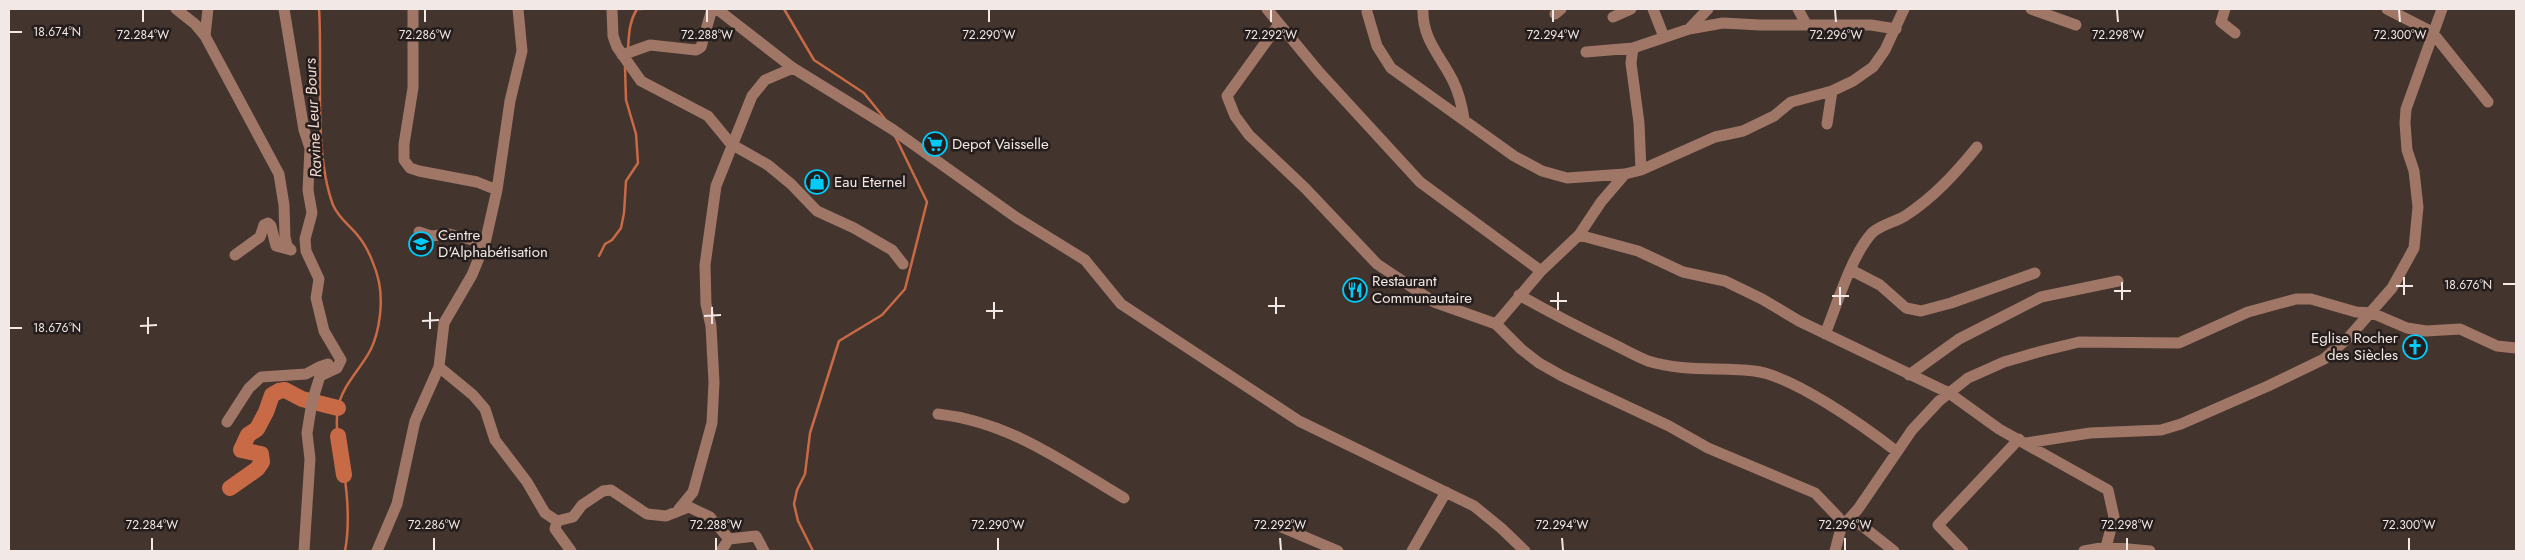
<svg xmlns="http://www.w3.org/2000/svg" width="2525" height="560" viewBox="0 0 2525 560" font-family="Jost,sans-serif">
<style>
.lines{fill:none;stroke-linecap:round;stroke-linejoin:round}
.stream{stroke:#c76a45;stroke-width:2.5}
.river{stroke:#c76a45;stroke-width:16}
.minor{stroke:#a07666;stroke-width:11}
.ticks{fill:none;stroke:#f2e8e5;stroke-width:2}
.labels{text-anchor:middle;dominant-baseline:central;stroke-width:5;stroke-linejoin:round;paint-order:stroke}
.poi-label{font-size:15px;fill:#f2e8e5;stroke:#241d1b;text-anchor:start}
.water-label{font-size:16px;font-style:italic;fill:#f2d8cf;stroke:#241d1b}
.ticks-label{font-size:12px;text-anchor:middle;fill:#f2e8e5;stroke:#241d1b;stroke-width:5;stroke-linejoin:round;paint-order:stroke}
</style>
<rect width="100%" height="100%" fill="#43342e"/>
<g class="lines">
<path class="stream" d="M 319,9 C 323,68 313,151 333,205 C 339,219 350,225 359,237 C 368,248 376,268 379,282 C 383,302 380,330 371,349 C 361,369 342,385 338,408 C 334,429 341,452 344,472 C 348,499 350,525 345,551
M 784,9 L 814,60 L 864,93 L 885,119
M 628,49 C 629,34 629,22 637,9 L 642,9
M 599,256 L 605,244 L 612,240 L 621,228 L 624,213 L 626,181 L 638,163 L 636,134 L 626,100 L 625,67
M 813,551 L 798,521 L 794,504 L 797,490 L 805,474 L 810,433 L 839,341 L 882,315 L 905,289 L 927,202 L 895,136"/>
<path class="river" d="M 338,436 L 344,475
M 230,488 L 257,469 L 262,462 L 261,454 L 241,450 L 248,435 L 257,429 L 266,412 L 272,395 L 279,391 L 285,390 L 302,399 L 338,408"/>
<path class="minor" d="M 176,9 L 195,24 L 205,36 L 279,174 L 284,205 L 285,237 L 287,246 L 291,250
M 284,9 L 304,130 L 310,148 L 308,190 L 312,213 L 305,239 L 306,251 L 319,279 L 316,298 L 324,331 L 341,360 L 337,368 L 320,376 L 312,402 L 307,433 L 310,459 L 304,551
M 413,9 L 413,88 L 404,144 L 404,160 L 410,168 L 419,171 L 477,182 L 497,190
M 612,9 L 613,36 L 617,47 L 641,81 L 708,116 L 731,144 L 768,165 L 791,184 L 817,211 L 854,228 L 892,250 L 903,264
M 717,9 L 793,68 L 892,129 L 1017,218 L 1085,260 L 1121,304 L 1299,421 L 1474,506 L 1501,528 L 1525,551
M 1267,9 L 1319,72 L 1420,182 L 1541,271
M 1423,9 C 1422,39 1440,55 1453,81 C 1459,93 1462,106 1464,119
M 1653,9 L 1664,37
M 1798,9 L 1806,24
M 2031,9 L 2076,25
M 2225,9 L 2221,22 L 2235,33
M 2387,9 L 2432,32 L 2488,102
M 1367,12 L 1377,46 L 1391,68 L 1514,156 L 1542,171 L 1567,178 L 1625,174
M 1555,14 L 1561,9
M 1613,17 L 1631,9
M 1279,24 L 1227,96 L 1235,116 L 1249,135 L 1305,188 L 1377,264 L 1434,302 L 1496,324 L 1521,349 L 1539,363 L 1562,376 L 1669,426 L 1708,448 L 1815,493 L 1839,518 L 1841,528 L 1835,551
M 1689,29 L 1708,9
M 205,36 L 208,9
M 1633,48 L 1631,63 L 1639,123 L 1641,170
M 1586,52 L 1633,48 L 1689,29 L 1723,23 L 1760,25 L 1871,25 L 1896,29
M 622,55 L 650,45 L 696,50 L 701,47 L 712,9
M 1827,124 L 1832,91
M 419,232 L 431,236 L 449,234 L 485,243
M 1579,235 L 1638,251 L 1683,272 L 1725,281 L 1762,299 L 1799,321 L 1949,393 L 1999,429 L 2108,490 L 2114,517 L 2106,547
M 235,255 L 260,237 L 264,225 L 268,223 L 271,226 L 276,246 L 291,250
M 1851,270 L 1880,285 L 1906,308 L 1921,311 L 1951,303 L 2035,273
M 1519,295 C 1551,313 1584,330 1617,346 C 1627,351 1638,357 1648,361 C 1683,372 1719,367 1754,371 C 1792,375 1865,427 1896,451
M 1496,324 L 1541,271 L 1579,235 L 1601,202 L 1625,174 L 1641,170 L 1715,137 L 1743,131 L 1774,116 L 1791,102 L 1832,91 L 1853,81 L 1873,67 L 1885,50 L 1904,9
M 1825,334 C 1837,305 1851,256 1872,233 C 1880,225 1895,222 1905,216 C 1934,197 1955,174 1977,147
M 439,367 L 473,395 L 485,409 L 495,440 L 527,482 L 545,513 L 557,521 L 573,517 L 582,505 L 603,491 L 611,490 L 647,514 L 666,516 L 689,507 L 710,517 L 729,539 L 756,536 L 764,551
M 1909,375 L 1959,339 L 2041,297 L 2118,281
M 938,414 C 1010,422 1063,462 1124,498
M 227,422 L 249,388 L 261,377 L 306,374 L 319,367 L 328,364
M 2026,443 L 2090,433 L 2161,430 L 2181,424 L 2268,386 L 2324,359 L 2349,337 L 2392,288 L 2414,248 L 2418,207 L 2414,171 L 2407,150 L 2405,123 L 2406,109 L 2442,9
M 679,509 L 693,492 L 712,423 L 714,382 L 711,326 L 706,304 L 705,265 L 716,186 L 752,96 L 765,80 L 793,68
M 1851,517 L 1894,551
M 557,521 L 555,529 L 571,551
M 1279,526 L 1338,551
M 1841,528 L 1858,509 L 1912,430 L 1939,401 L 1968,378 L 2004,362 L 2042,351 L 2079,342 L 2179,343 L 2248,312 L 2296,299 L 2311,299 L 2356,312 L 2372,313 L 2407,328 L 2426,331 L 2460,329 L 2497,346 L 2516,348
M 377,551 L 397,504 L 415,421 L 439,367 L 444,323 L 472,275 L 485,243 L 497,190 L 510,101 L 522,51 L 518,9
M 721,551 L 729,539
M 1412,551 L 1446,492
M 1963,551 L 1938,525 L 2019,439
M 2084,551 L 2106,547 L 2150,551"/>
</g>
<path class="ticks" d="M 143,10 L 143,22M 425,10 L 425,22M 707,10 L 707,22M 989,10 L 989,22M 1271,10 L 1271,22M 1553,10 L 1553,22M 1835,10 L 1836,22M 2117,10 L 2118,22M 2399,10 L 2400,22M 10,32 L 22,32M 2404,277 L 2404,295M 2122,282 L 2122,300M 2503,284 L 2515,284M 2396,286 L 2413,286M 1840,287 L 1840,305M 2114,291 L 2131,291M 1558,292 L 1558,310M 1832,296 L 1849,296M 1276,297 L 1276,314M 1550,301 L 1567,301M 994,302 L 994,319M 1268,306 L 1285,306M 712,307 L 712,324M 986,311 L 1003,311M 430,312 L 430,329M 704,316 L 721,315M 148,317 L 148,334M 422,321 L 439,320M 140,326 L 157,325M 10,328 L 22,328M 152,538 L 152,550M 434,538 L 434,550M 716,538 L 716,550M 998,538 L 998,550M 1280,538 L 1281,550M 1562,538 L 1563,550M 1845,538 L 1845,550M 2127,538 L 2127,550M 2409,538 L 2409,550"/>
<defs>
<g id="supermarket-ring" transform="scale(1.25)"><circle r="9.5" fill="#241d1b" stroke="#00cbf9" stroke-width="1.5"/><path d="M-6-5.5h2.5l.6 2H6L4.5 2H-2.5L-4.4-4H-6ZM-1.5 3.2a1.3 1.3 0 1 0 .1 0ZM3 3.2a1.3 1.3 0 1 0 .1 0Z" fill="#00cbf9"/></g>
<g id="shop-ring" transform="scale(1.25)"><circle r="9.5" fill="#241d1b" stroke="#00cbf9" stroke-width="1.5"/><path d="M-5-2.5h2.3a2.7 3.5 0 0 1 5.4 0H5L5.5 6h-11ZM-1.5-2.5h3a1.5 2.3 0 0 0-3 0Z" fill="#00cbf9"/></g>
<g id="school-ring" transform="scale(1.25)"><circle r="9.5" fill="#241d1b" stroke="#00cbf9" stroke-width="1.5"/><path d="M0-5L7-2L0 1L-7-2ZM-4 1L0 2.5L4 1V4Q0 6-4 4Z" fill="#00cbf9"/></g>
<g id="restaurant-ring" transform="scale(1.25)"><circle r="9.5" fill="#241d1b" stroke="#00cbf9" stroke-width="1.5"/><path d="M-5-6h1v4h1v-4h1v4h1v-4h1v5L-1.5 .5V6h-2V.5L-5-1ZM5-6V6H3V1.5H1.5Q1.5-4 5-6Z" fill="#00cbf9"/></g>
<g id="church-ring" transform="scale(1.25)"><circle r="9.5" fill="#241d1b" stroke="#00cbf9" stroke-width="1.5"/><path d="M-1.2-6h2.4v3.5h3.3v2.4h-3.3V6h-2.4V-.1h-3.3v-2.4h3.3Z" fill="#00cbf9"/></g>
</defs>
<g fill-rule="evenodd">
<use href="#supermarket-ring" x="935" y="144"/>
<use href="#shop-ring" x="817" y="182"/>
<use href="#school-ring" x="421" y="244"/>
<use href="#restaurant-ring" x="1355" y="290"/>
<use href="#church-ring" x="2415" y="347"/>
</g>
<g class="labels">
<g class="poi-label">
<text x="952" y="144">Depot Vaisselle</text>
<text x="834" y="182">Eau Eternel</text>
<text x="438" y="235">Centre<tspan x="438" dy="17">D'Alphabétisation</tspan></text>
<text x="1372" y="281">Restaurant<tspan x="1372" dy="17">Communautaire</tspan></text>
<text x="2398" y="338" text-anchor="end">Eglise Rocher<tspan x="2398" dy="17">des Siècles</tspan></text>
</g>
<g class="water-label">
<text transform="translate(313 118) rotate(-93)">Ravine Leur Bours</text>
</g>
</g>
<g class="ticks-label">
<text x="57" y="36">18.674°N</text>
<text x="143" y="39">72.284°W</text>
<text x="425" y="39">72.286°W</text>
<text x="707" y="39">72.288°W</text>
<text x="989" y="39">72.290°W</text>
<text x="1271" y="39">72.292°W</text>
<text x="1553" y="39">72.294°W</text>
<text x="1836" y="39">72.296°W</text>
<text x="2118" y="39">72.298°W</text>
<text x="2400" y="39">72.300°W</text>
<text x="2468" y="289">18.676°N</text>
<text x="57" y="332">18.676°N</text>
<text x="152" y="529">72.284°W</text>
<text x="434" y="529">72.286°W</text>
<text x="716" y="529">72.288°W</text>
<text x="998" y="529">72.290°W</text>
<text x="1280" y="529">72.292°W</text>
<text x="1562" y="529">72.294°W</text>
<text x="1845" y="529">72.296°W</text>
<text x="2127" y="529">72.298°W</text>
<text x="2409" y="529">72.300°W</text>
</g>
<rect width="2525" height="560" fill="none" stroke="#f2e8e5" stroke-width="20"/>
</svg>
